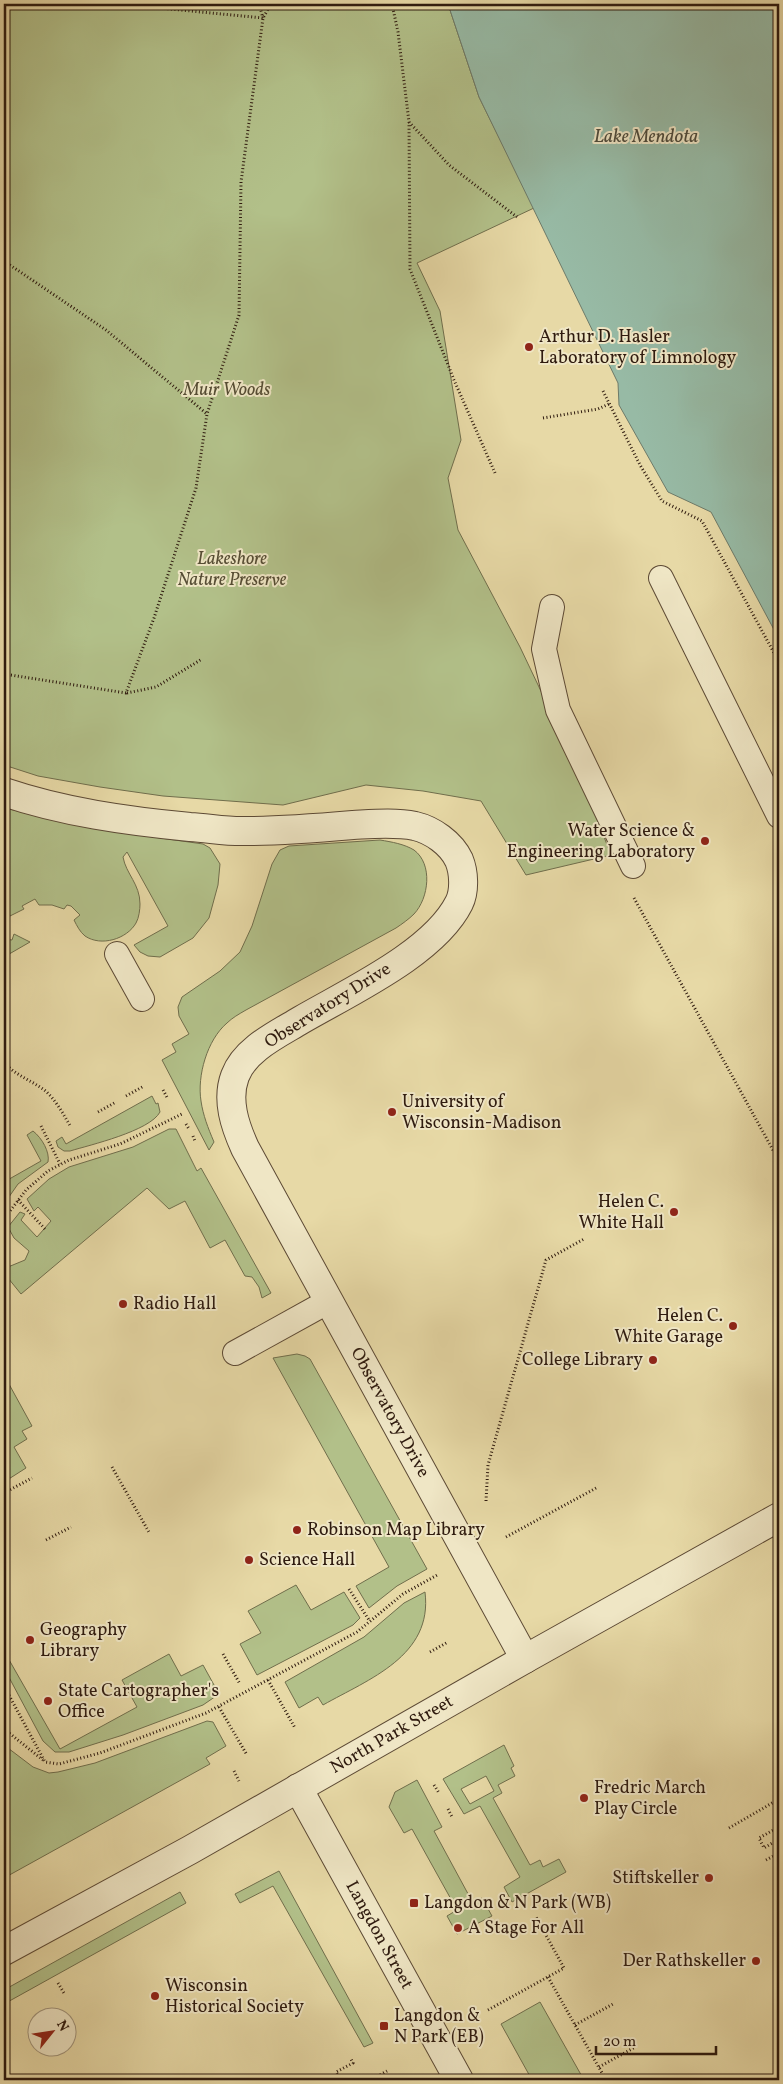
<svg xmlns="http://www.w3.org/2000/svg" width="783" height="2084" viewBox="0 0 783 2084" font-family="Vollkorn,serif">
<style>
.green{fill:#b2c089;stroke:#706e4c;fill-rule:evenodd}
.water{fill:#97baa5;stroke:#6d7a69}
.lines{fill:none;stroke-linecap:round;stroke-linejoin:round}
.service-casing{stroke:#5d4a35;stroke-width:26}
.minor-casing{stroke:#5d4a35;stroke-width:30}
.tertiary-casing{stroke:#5d4a35;stroke-width:30}
.path{stroke:#2f1b0f;stroke-width:3;stroke-dasharray:1 2.5;stroke-linecap:butt}
.service{stroke:#efe6c5;stroke-width:24}
.minor{stroke:#efe6c5;stroke-width:28}
.tertiary{stroke:#efe6c5;stroke-width:28}
.poi-dot{fill:#8f2418;stroke:#efe6c5;stroke-width:2}
.labels{text-anchor:middle;dominant-baseline:central;stroke-width:4;stroke-linejoin:round;paint-order:stroke}
.poi-label{font-size:18px;fill:#2f1b0f;stroke:#efe6c5;text-anchor:start}
.park-label{font-size:18px;font-style:italic;fill:#564d34;stroke:#efe6c5}
.street-label{font-size:18px;fill:#2f1b0f;stroke:#efe6c5}
.water-label{font-size:19px;font-style:italic;fill:#4e4b3c;stroke:#efe6c5}
</style>
<rect width="100%" height="100%" fill="#e7d9a6"/>
<filter id="stains"><feTurbulence type="fractalNoise" baseFrequency=".004" numOctaves="4"/><feColorMatrix values="0 0 0 0 .2 0 0 0 0 .09 0 0 0 0 .02 0 0 0 .5 -.17"/></filter>
<radialGradient id="worn" r=".72"><stop offset=".6" stop-color="#630" stop-opacity="0"/><stop offset="1" stop-color="#630" stop-opacity=".3"/></radialGradient>
<path class="green" d="M 4,4 L 448,4 L 479,97 L 534,208 L 417,263 L 440,311 L 461,440 L 448,478 L 458,530 L 520,647 L 577,767 L 611,855 L 526,875 L 481,801 L 423,791 L 366,785 L 283,805 L 163,796 L 100,787 L 38,776 L 4,765 Z
M 4,808 L 111,831 L 203,844 L 210,848 L 220,864 L 218,885 L 209,918 L 193,938 L 160,957 L 148,956 L 140,952 L 134,945 L 168,926 L 127,852 L 123,857 C 126,874 140,884 140,904 C 140,909 139,918 136,923 C 127,939 101,947 85,936 C 80,932 77,926 74,920 L 80,915 L 71,906 L 67,905 L 64,909 L 52,905 L 39,905 L 35,899 L 22,906 L 24,909 L 4,919 Z
M 380,840 C 392,842 404,844 414,850 C 433,864 429,898 414,914 C 409,919 402,924 396,928 L 246,1010 C 239,1014 232,1018 227,1023 C 207,1040 197,1076 201,1101 C 203,1115 208,1128 214,1142 L 209,1150 L 162,1060 L 176,1052 L 172,1044 L 189,1034 L 179,1016 L 178,1007 L 182,997 L 220,971 L 240,952 L 252,926 L 272,864 L 280,850 L 289,846 Z
M 14,934 L 30,942 L 4,957 L 4,939 L 12,940 Z
M 152,1096 L 156,1104 L 158,1103 L 160,1112 C 150,1131 90,1145 70,1151 L 64,1151 L 58,1147 L 56,1141 L 62,1137 L 66,1144 Z
M 169,1129 L 176,1129 L 197,1171 L 201,1168 L 271,1293 L 262,1298 L 259,1287 L 252,1277 L 245,1276 L 225,1240 L 210,1248 L 185,1201 L 169,1209 L 147,1188 L 21,1294 L 4,1273 L 8,1267 L 25,1260 L 29,1251 L 14,1238 L 8,1227 L 20,1212 L 25,1214 L 21,1220 L 37,1237 L 51,1221 L 38,1207 L 34,1211 L 27,1199 L 49,1179 L 69,1167 L 133,1147 Z
M 33,1131 C 42,1138 50,1152 48,1162 L 18,1184 L 4,1204 L 4,1182 L 41,1161 L 27,1135 Z
M 297,1354 L 305,1356 L 310,1359 L 427,1569 L 397,1586 L 369,1608 L 356,1586 L 389,1567 L 273,1358 Z
M 4,1375 L 32,1426 L 22,1431 L 27,1439 L 14,1447 L 26,1468 L 4,1482 Z
M 296,1585 L 311,1610 L 344,1592 L 360,1618 L 353,1625 L 257,1675 L 240,1644 L 261,1633 L 248,1611 Z
M 425,1592 C 433,1656 369,1679 323,1705 L 318,1697 L 299,1708 L 285,1682 L 364,1637 L 404,1603 Z
M 4,1651 L 60,1749 L 137,1707 L 122,1680 L 169,1654 L 181,1676 L 203,1665 L 219,1694 L 203,1705 L 123,1735 L 69,1752 L 55,1752 L 43,1741 L 4,1668 Z
M 207,1721 L 213,1722 L 226,1746 L 206,1758 L 210,1764 L 4,1878 L 4,1745 L 33,1767 L 49,1773 L 58,1772 L 95,1763 Z
M 504,1745 L 514,1766 L 511,1768 L 515,1776 L 498,1785 L 502,1793 L 493,1798 L 530,1865 L 540,1860 L 543,1867 L 559,1859 L 566,1872 L 512,1902 L 504,1887 L 520,1877 L 480,1806 L 464,1814 L 443,1779 ZM 486,1776 L 494,1791 L 470,1804 L 461,1789 Z
M 417,1780 L 442,1827 L 434,1831 L 473,1903 L 482,1898 L 492,1916 L 457,1934 L 447,1916 L 457,1910 L 412,1829 L 404,1833 L 389,1807 L 395,1792 Z
M 279,1871 L 373,2043 L 371,2044 L 364,2047 L 273,1886 L 240,1903 L 235,1894 Z
M 180,1892 L 186,1903 L 4,2004 L 4,1990 Z
M 540,2002 L 584,2080 L 532,2080 L 501,2024 Z"/>
<path class="water" d="M 448,4 L 779,4 L 779,639 L 711,512 L 668,492 L 619,405 L 618,383 L 479,97 Z"/>
<g class="lines">
<g class="service-casing">
<path id="service" d="M 661,578 L 779,816
M 552,607 L 544,649 L 558,710 L 633,866
M 117,954 L 142,999
M 235,1353 L 329,1301"/>
</g>
<g class="minor-casing">
<path id="minor" d="M 525,1659 L 779,1517"/>
</g>
<g class="tertiary-casing">
<g id="tertiary">
<path id="s1" d="M 4,792 C 63,812 127,821 190,827 C 209,828 228,832 247,831 C 282,831 318,828 353,825 C 373,824 395,822 415,826 C 432,830 451,843 459,860 C 464,872 465,891 459,903 C 434,953 349,992 301,1020 C 278,1034 245,1049 235,1076 C 226,1100 235,1126 245,1148 L 525,1659 L 190,1850 L 4,1951"/>
<path id="s2" d="M 298,1788 L 459,2080"/>
</g>
</g>
<path class="path" d="M 137,4 L 139,6 L 263,18
M 259,4 L 263,18
M 392,4 L 398,32 L 409,122 L 410,269 L 454,380 L 495,473
M 409,122 L 449,165 L 517,217
M 4,261 L 106,330 L 207,414
M 603,391 L 640,465 L 662,501 L 702,521 L 779,662
M 543,418 L 598,409 L 609,404
M 4,674 L 126,693 L 154,618 L 196,488 L 207,414 L 239,315 L 241,182 L 263,18 L 271,4
M 127,693 L 156,687 L 202,659
M 634,898 L 779,1161
M 4,1063 C 16,1075 30,1080 43,1089 C 55,1098 63,1114 71,1127
M 163,1090 L 168,1099
M 126,1096 L 144,1086
M 98,1112 L 116,1102
M 186,1124 L 189,1129
M 41,1126 L 60,1164
M 193,1136 L 195,1141
M 18,1200 L 45,1229
M 4,1219 L 26,1190 L 48,1171 L 69,1160 L 120,1144 L 182,1114
M 112,1467 L 150,1534
M 4,1493 L 32,1478
M 486,1501 L 488,1465 L 546,1260 L 584,1239
M 506,1537 L 598,1487
M 46,1540 L 71,1527
M 349,1589 L 369,1620
M 430,1652 L 448,1642
M 223,1654 L 240,1684
M 268,1680 L 295,1728
M 4,1686 L 45,1762 L 59,1764 L 100,1753 L 206,1713 L 357,1632 L 403,1594 L 439,1574
M 219,1707 L 247,1755
M 4,1729 L 43,1760
M 234,1771 L 239,1781
M 434,1785 L 439,1793
M 448,1809 L 452,1817
M 779,1827 L 759,1838 L 764,1848 L 779,1839
M 729,1828 L 779,1799
M 766,1860 L 779,1853
M 548,1977 L 606,2080
M 58,1983 L 64,1993
M 488,2010 L 564,1968 L 536,1917
M 575,2025 L 613,2004
M 599,2067 L 637,2046
M 341,2080 L 336,2072 L 353,2063 L 351,2059
M 371,2080 L 387,2071"/>
<use href="#service" class="service"/>
<use href="#minor" class="minor"/>
<use href="#tertiary" class="tertiary"/>
</g>
<g class="poi-dot">
<circle cx="529" cy="347" r="5"/>
<circle cx="705" cy="841" r="5"/>
<circle cx="392" cy="1112" r="5"/>
<circle cx="674" cy="1212" r="5"/>
<circle cx="123" cy="1304" r="5"/>
<circle cx="733" cy="1326" r="5"/>
<circle cx="653" cy="1360" r="5"/>
<circle cx="297" cy="1530" r="5"/>
<circle cx="249" cy="1560" r="5"/>
<circle cx="30" cy="1640" r="5"/>
<circle cx="48" cy="1701" r="5"/>
<circle cx="584" cy="1798" r="5"/>
<circle cx="709" cy="1878" r="5"/>
<rect x="409" y="1898" width="10" height="10" rx="2.5"/>
<circle cx="458" cy="1928" r="5"/>
<circle cx="756" cy="1961" r="5"/>
<circle cx="155" cy="1996" r="5"/>
<rect x="379" y="2021" width="10" height="10" rx="2.5"/>
</g>
<g class="labels">
<g class="poi-label">
<text x="539" y="337">Arthur D. Hasler<tspan x="539" dy="21">Laboratory of Limnology</tspan></text>
<text x="695" y="831" text-anchor="end">Water Science &amp;<tspan x="695" dy="21">Engineering Laboratory</tspan></text>
<text x="402" y="1102">University of<tspan x="402" dy="21">Wisconsin-Madison</tspan></text>
<text x="664" y="1202" text-anchor="end">Helen C.<tspan x="664" dy="21">White Hall</tspan></text>
<text x="133" y="1304">Radio Hall</text>
<text x="723" y="1316" text-anchor="end">Helen C.<tspan x="723" dy="21">White Garage</tspan></text>
<text x="643" y="1360" text-anchor="end">College Library</text>
<text x="307" y="1530">Robinson Map Library</text>
<text x="259" y="1560">Science Hall</text>
<text x="40" y="1630">Geography<tspan x="40" dy="21">Library</tspan></text>
<text x="58" y="1691">State Cartographer's<tspan x="58" dy="21">Office</tspan></text>
<text x="594" y="1788">Fredric March<tspan x="594" dy="21">Play Circle</tspan></text>
<text x="699" y="1878" text-anchor="end">Stiftskeller</text>
<text x="424" y="1903">Langdon &amp; N Park (WB)</text>
<text x="468" y="1928">A Stage For All</text>
<text x="746" y="1961" text-anchor="end">Der Rathskeller</text>
<text x="165" y="1986">Wisconsin<tspan x="165" dy="21">Historical Society</tspan></text>
<text x="394" y="2016">Langdon &amp;<tspan x="394" dy="21">N Park (EB)</tspan></text>
</g>
<g class="park-label">
<text x="227" y="390">Muir Woods</text>
<text x="232" y="559">Lakeshore<tspan x="232" dy="21">Nature Preserve</tspan></text>
</g>
<g class="street-label">
<text transform="translate(328 1006) rotate(-32)">Observatory Drive</text>
<text stroke="none"><textPath href="#s1" startOffset="1180">Observatory Drive</textPath></text>
<text transform="translate(392 1735) rotate(-30)">North Park Street</text>
<text stroke="none"><textPath href="#s2" startOffset="168">Langdon Street</textPath></text>
</g>
<g class="water-label">
<text x="646" y="137">Lake Mendota</text>
</g>
</g>
<rect width="783" height="2084" fill="none" stroke="#e7d9a6" stroke-width="20"/>
<rect x="5" y="5" width="773" height="2074" fill="none" stroke="#2f1b0f" stroke-width="2.5"/>
<rect x="10" y="10" width="763" height="2064" fill="none" stroke="#2f1b0f"/>
<g transform="translate(52 2032) rotate(60)"><circle r="24" fill="#efe6c5" stroke="#a2957c"/>
<path d="M0-4L9 19L0 12L-9 19Z" fill="#8f2418"/>
<text y="-8" font-size="14" font-weight="bold" text-anchor="middle" fill="#2f1b0f">N</text>
</g>
<path d="M596 2046v8h120v-8" fill="none" stroke="#2f1b0f" stroke-width="2.5"/>
<text x="603" y="2046" font-size="15" fill="#2f1b0f" stroke="#efe6c5" stroke-width="4" paint-order="stroke">20 m</text>
<rect width="100%" height="100%" filter="url(#stains)"/>
<rect width="100%" height="100%" fill="url(#worn)"/>
</svg>
